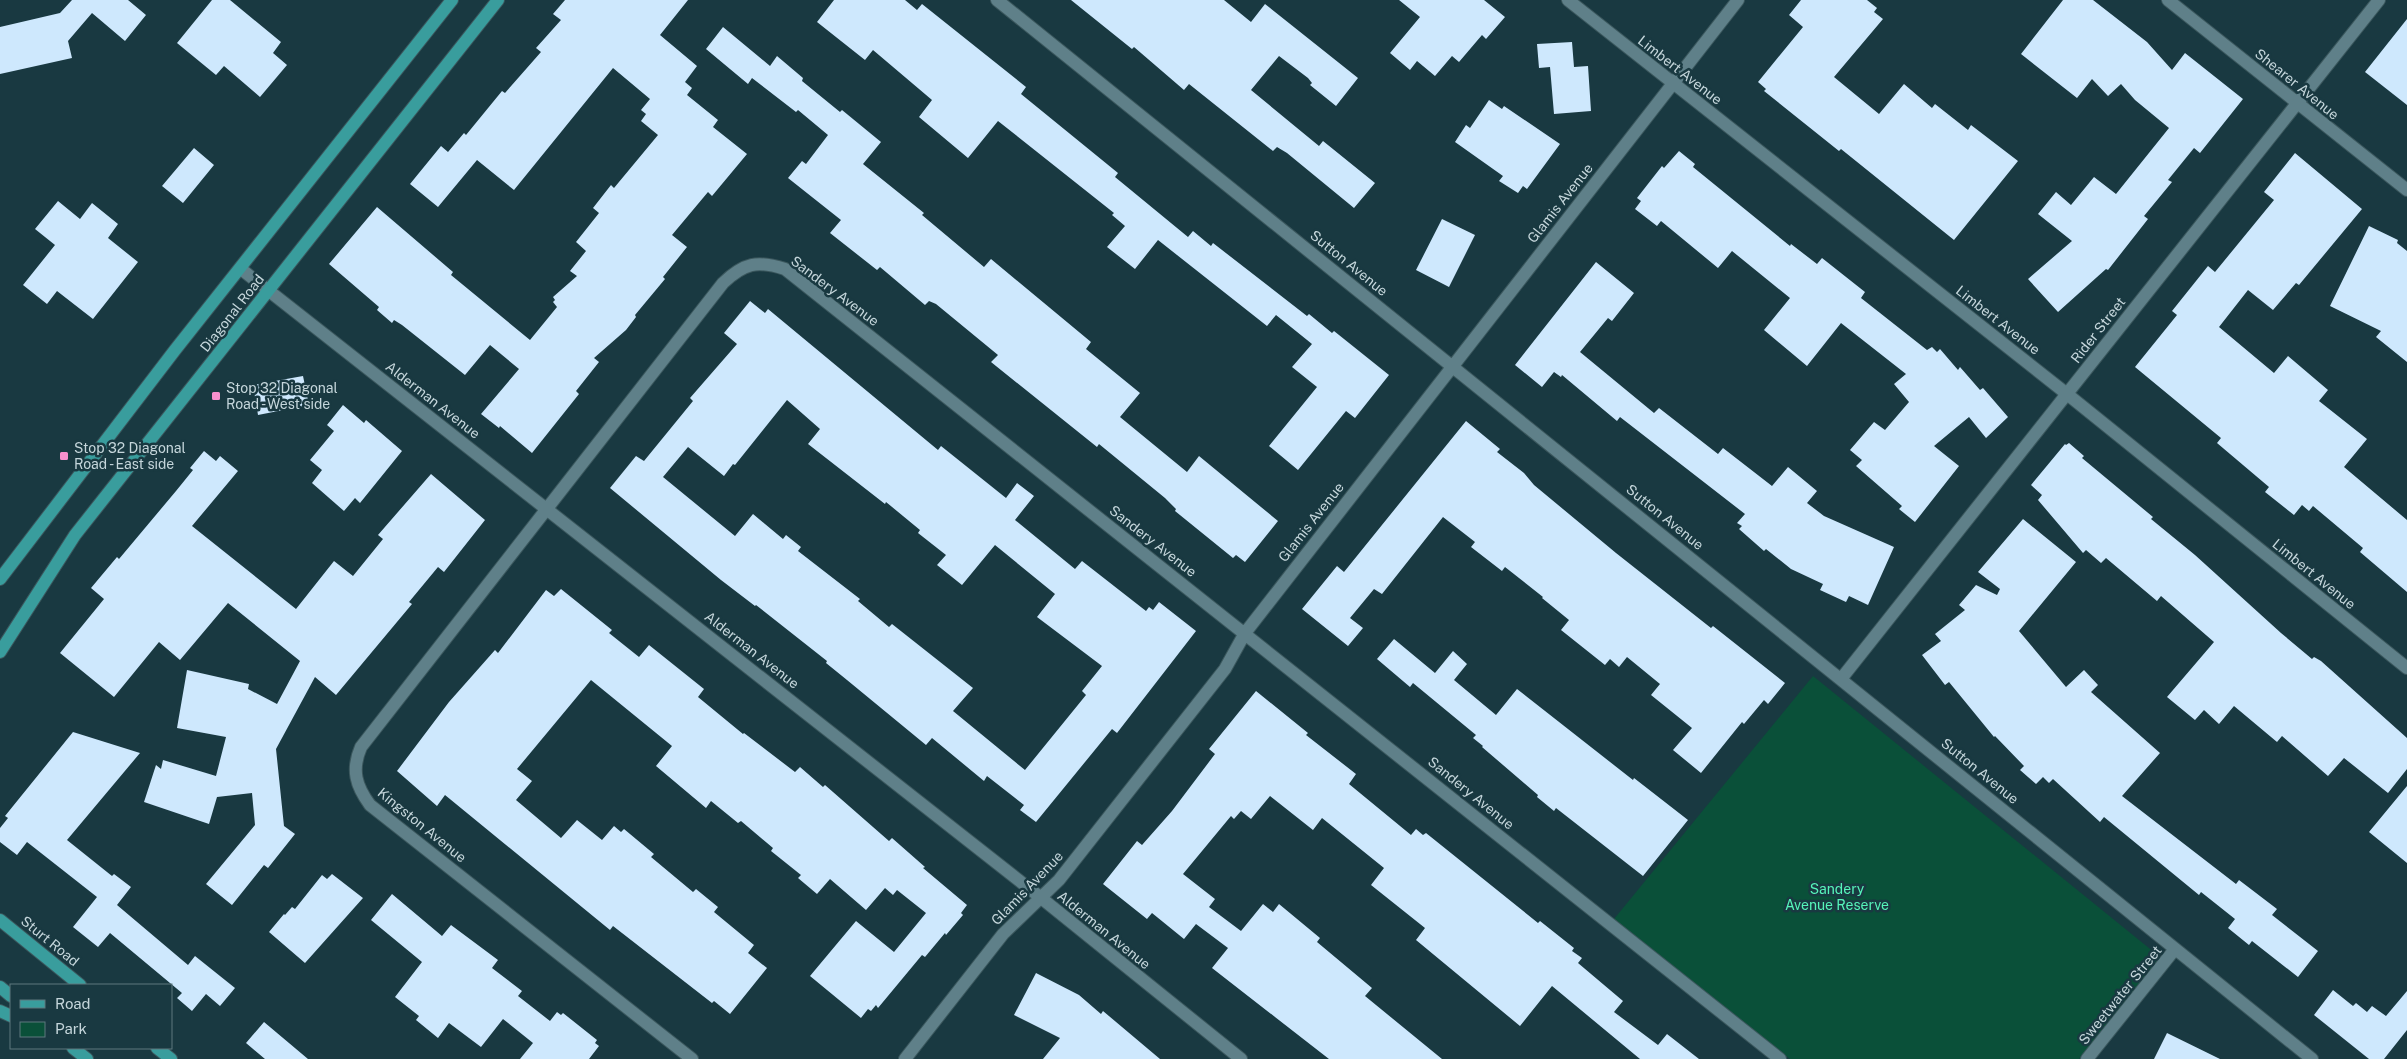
<svg xmlns="http://www.w3.org/2000/svg" width="2407" height="1059" viewBox="0 0 2407 1059" font-family="'Public Sans',sans-serif">
<style>
.green{fill:#0a5039}
.building{fill:#cee8fd;fill-rule:evenodd}
.lines{fill:none;stroke-linecap:round;stroke-linejoin:round}
.minor-casing{stroke:#3b575d;stroke-width:14}
.major-casing{stroke:#3b575d;stroke-width:14}
.minor{stroke:#5f8089;stroke-width:12}
.major{stroke:#399d9d;stroke-width:12}
.poi-dot{fill:#f790cd;stroke:#193941;stroke-width:2}
.labels{text-anchor:middle;dominant-baseline:central;stroke-width:5;stroke-linejoin:round;paint-order:stroke}
.street-label{font-size:14px;fill:#c5d6db;stroke:#193941}
.poi-label{font-size:14px;fill:#c5d6db;stroke:#193941;text-anchor:start}
.park-label{font-size:14px;fill:#56f4ba;stroke:#193941}
</style>
<rect width="100%" height="100%" fill="#193941"/>
<path class="green" d="M 1813,676 L 2160,957 L 2079,1059 L 1790,1059 L 1614,919 Z"/>
<path class="building" d="M 72,0 L 128,0 L 146,15 L 125,41 L 92,13 L 68,41 L 72,58 L 0,74 L 0,27 L 60,13 Z
M 212,0 L 230,0 L 281,42 L 273,53 L 287,65 L 260,97 L 224,66 L 216,75 L 177,43 Z
M 565,0 L 688,0 L 660,35 L 697,66 L 685,82 L 692,88 L 687,95 L 718,120 L 713,127 L 747,154 L 712,196 L 708,192 L 672,235 L 687,247 L 663,277 L 665,279 L 635,315 L 636,317 L 626,330 L 594,358 L 599,362 L 576,391 L 579,394 L 532,453 L 500,426 L 499,428 L 481,414 L 519,369 L 490,345 L 465,375 L 402,325 L 394,320 L 392,323 L 377,310 L 379,307 L 329,264 L 377,207 L 453,272 L 451,275 L 530,340 L 557,307 L 553,302 L 555,300 L 553,297 L 577,276 L 570,271 L 586,251 L 576,242 L 599,213 L 593,208 L 611,185 L 614,188 L 658,135 L 641,121 L 646,114 L 641,110 L 650,99 L 613,68 L 514,190 L 477,160 L 438,207 L 410,184 L 441,146 L 448,152 L 464,133 L 466,135 L 502,91 L 505,93 L 541,52 L 536,48 L 561,20 L 553,14 Z
M 834,0 L 905,0 L 917,10 L 922,4 L 1026,87 L 1021,94 L 1118,173 L 1115,177 L 1188,237 L 1193,231 L 1211,246 L 1213,243 L 1307,316 L 1309,314 L 1332,333 L 1334,331 L 1389,375 L 1355,418 L 1346,411 L 1298,470 L 1269,446 L 1317,387 L 1292,367 L 1312,344 L 1276,315 L 1267,326 L 1158,240 L 1135,269 L 1107,247 L 1125,226 L 1112,215 L 1114,213 L 998,121 L 968,158 L 919,117 L 932,100 L 873,50 L 865,60 L 817,22 Z
M 1071,0 L 1224,0 L 1251,22 L 1265,4 L 1358,78 L 1336,106 L 1310,85 L 1312,83 L 1308,78 L 1279,56 L 1251,90 L 1319,146 L 1323,141 L 1375,183 L 1354,208 L 1287,153 L 1277,147 L 1273,151 L 1189,84 L 1184,90 L 1134,47 L 1132,49 Z
M 1399,0 L 1484,0 L 1505,17 L 1486,39 L 1482,35 L 1459,62 L 1452,56 L 1435,76 L 1417,61 L 1410,70 L 1390,53 L 1420,17 Z
M 1801,0 L 1867,0 L 1877,8 L 1874,12 L 1883,19 L 1834,77 L 1879,114 L 1904,84 L 1932,108 L 1935,104 L 1968,130 L 1971,125 L 2018,161 L 1954,240 L 1841,149 L 1839,151 L 1764,91 L 1766,89 L 1758,82 L 1803,27 L 1789,15 Z
M 2063,0 L 2093,0 L 2147,42 L 2172,70 L 2185,53 L 2243,99 L 2200,153 L 2194,148 L 2168,180 L 2172,182 L 2144,216 L 2148,219 L 2108,270 L 2106,269 L 2058,312 L 2028,279 L 2072,241 L 2038,214 L 2056,192 L 2071,205 L 2094,177 L 2116,194 L 2169,128 L 2135,100 L 2121,84 L 2108,96 L 2092,79 L 2077,98 L 2021,54 Z
M 2407,19 L 2407,105 L 2365,72 Z
M 723,27 L 770,66 L 777,56 L 803,78 L 802,81 L 840,112 L 842,110 L 881,142 L 863,164 L 924,213 L 922,215 L 984,267 L 991,259 L 1091,342 L 1086,349 L 1140,393 L 1120,417 L 1187,472 L 1199,456 L 1278,521 L 1245,562 L 1236,555 L 1233,558 L 1175,511 L 1176,509 L 1165,498 L 1099,444 L 1097,447 L 991,362 L 998,355 L 936,304 L 929,301 L 925,305 L 880,267 L 877,270 L 830,233 L 841,220 L 788,178 L 802,161 L 806,164 L 828,135 L 798,110 L 796,112 L 752,78 L 748,84 L 706,49 Z
M 1572,42 L 1574,67 L 1588,66 L 1591,111 L 1554,114 L 1550,67 L 1539,68 L 1537,44 Z
M 1489,100 L 1502,109 L 1504,106 L 1560,144 L 1527,189 L 1523,186 L 1518,193 L 1499,181 L 1503,176 L 1455,142 L 1466,125 L 1470,128 Z
M 194,148 L 214,165 L 183,203 L 162,186 Z
M 1679,151 L 1695,164 L 1693,167 L 1790,246 L 1791,244 L 1817,264 L 1822,258 L 1865,292 L 1861,298 L 1927,350 L 1932,347 L 1937,352 L 1940,349 L 1958,370 L 1960,367 L 1980,390 L 1983,388 L 2008,417 L 1986,438 L 1969,417 L 1934,446 L 1959,466 L 1915,522 L 1899,509 L 1902,506 L 1856,466 L 1862,460 L 1850,450 L 1874,422 L 1885,430 L 1909,402 L 1894,384 L 1906,374 L 1841,323 L 1807,366 L 1764,330 L 1790,298 L 1732,251 L 1718,268 L 1661,221 L 1657,226 L 1635,209 L 1641,201 L 1637,198 L 1662,166 L 1664,168 Z
M 2295,153 L 2362,209 L 2299,285 L 2296,283 L 2273,310 L 2248,290 L 2219,327 L 2274,373 L 2288,356 L 2328,390 L 2319,401 L 2367,439 L 2344,467 L 2407,520 L 2407,592 L 2360,552 L 2363,548 L 2313,506 L 2309,511 L 2302,505 L 2294,515 L 2265,492 L 2269,487 L 2217,443 L 2221,438 L 2135,367 L 2177,315 L 2172,311 L 2208,266 L 2215,272 L 2274,200 L 2264,192 Z
M 58,201 L 80,219 L 92,203 L 118,224 L 108,238 L 138,262 L 93,319 L 57,291 L 47,304 L 23,285 L 55,245 L 35,229 Z
M 1442,219 L 1475,235 L 1449,287 L 1416,270 Z
M 2369,226 L 2398,240 L 2397,243 L 2407,251 L 2407,362 L 2376,337 L 2381,331 L 2330,306 Z
M 1596,262 L 1634,293 L 1612,321 L 1608,318 L 1580,352 L 1654,413 L 1659,408 L 1718,454 L 1723,448 L 1772,486 L 1788,467 L 1817,491 L 1807,503 L 1824,516 L 1894,547 L 1868,605 L 1849,596 L 1846,602 L 1820,590 L 1823,584 L 1791,569 L 1766,549 L 1764,551 L 1739,529 L 1742,526 L 1737,523 L 1745,514 L 1620,417 L 1617,421 L 1562,375 L 1561,377 L 1554,372 L 1542,387 L 1515,365 Z
M 750,301 L 765,313 L 768,309 L 938,450 L 941,446 L 1006,498 L 1017,483 L 1034,496 L 1015,520 L 1075,569 L 1082,561 L 1146,611 L 1149,607 L 1153,610 L 1159,602 L 1196,631 L 1117,733 L 1112,729 L 1036,822 L 1020,810 L 1024,805 L 987,776 L 984,781 L 932,738 L 926,745 L 847,680 L 826,663 L 827,661 L 756,605 L 755,606 L 721,580 L 610,488 L 636,456 L 644,461 L 693,401 L 690,398 L 737,344 L 724,333 ZM 787,400 L 820,429 L 808,444 L 885,504 L 886,502 L 920,530 L 918,533 L 946,555 L 937,565 L 962,585 L 995,545 L 1055,594 L 1037,617 L 1102,666 L 1082,691 L 1086,695 L 1025,770 L 953,711 L 973,688 L 892,624 L 889,627 L 858,601 L 860,599 L 798,551 L 801,547 L 786,535 L 783,539 L 753,514 L 735,536 L 663,477 L 688,447 L 724,476 L 733,464 L 735,465 Z
M 303,376 L 309,405 L 258,415 L 253,385 Z
M 343,405 L 364,423 L 366,420 L 402,451 L 360,503 L 355,498 L 344,511 L 312,483 L 322,470 L 310,460 L 334,431 L 327,425 Z
M 1466,421 L 1500,449 L 1497,452 L 1524,473 L 1534,485 L 1616,553 L 1711,628 L 1713,626 L 1785,683 L 1768,704 L 1764,700 L 1744,724 L 1742,722 L 1701,773 L 1673,750 L 1692,728 L 1651,695 L 1660,684 L 1627,657 L 1619,667 L 1610,659 L 1605,665 L 1561,630 L 1569,620 L 1542,598 L 1543,597 L 1505,567 L 1502,571 L 1471,547 L 1475,542 L 1443,517 L 1382,594 L 1374,589 L 1350,618 L 1363,628 L 1348,646 L 1302,609 L 1337,566 L 1344,572 Z
M 2069,443 L 2084,456 L 2082,458 L 2153,517 L 2151,519 L 2195,555 L 2281,633 L 2312,659 L 2314,657 L 2321,661 L 2407,738 L 2407,769 L 2388,793 L 2344,758 L 2328,776 L 2282,736 L 2277,742 L 2234,706 L 2219,724 L 2204,710 L 2195,720 L 2167,697 L 2214,642 L 2161,596 L 2157,601 L 2106,558 L 2101,563 L 2086,550 L 2083,553 L 2038,500 L 2042,495 L 2031,485 L 2065,444 L 2066,445 Z
M 204,451 L 216,461 L 220,456 L 238,471 L 192,526 L 296,609 L 334,561 L 353,576 L 383,539 L 378,535 L 431,474 L 485,520 L 444,572 L 438,567 L 409,602 L 412,604 L 336,695 L 315,677 L 276,749 L 284,826 L 295,834 L 268,868 L 264,865 L 232,905 L 206,884 L 255,825 L 252,793 L 217,797 L 209,824 L 144,802 L 156,765 L 161,769 L 163,760 L 216,776 L 226,737 L 177,728 L 187,670 L 249,684 L 248,689 L 277,704 L 300,661 L 228,603 L 180,660 L 159,642 L 114,697 L 60,653 L 104,599 L 91,588 L 117,557 L 119,559 L 176,491 L 193,470 L 190,468 Z
M 2023,519 L 2076,562 L 2019,631 L 2066,687 L 2084,670 L 2098,685 L 2091,692 L 2160,753 L 2122,796 L 2236,884 L 2239,880 L 2277,909 L 2272,915 L 2318,951 L 2298,977 L 2252,941 L 2249,945 L 2228,928 L 2235,919 L 2201,892 L 2199,895 L 2104,817 L 2100,822 L 2053,779 L 2049,783 L 2043,777 L 2036,784 L 2020,770 L 2024,766 L 1995,736 L 1994,737 L 1949,682 L 1945,685 L 1922,655 L 1941,641 L 1935,634 L 1965,610 L 1959,605 L 1976,585 L 1997,595 L 2000,589 L 1978,572 Z
M 561,589 L 612,630 L 609,633 L 639,657 L 649,645 L 704,689 L 698,697 L 743,734 L 744,733 L 795,772 L 800,767 L 823,787 L 825,785 L 889,841 L 892,838 L 925,867 L 923,868 L 967,905 L 961,913 L 963,915 L 946,935 L 945,933 L 925,957 L 922,955 L 878,1008 L 876,1005 L 871,1011 L 868,1009 L 861,1018 L 810,976 L 856,921 L 894,952 L 926,913 L 897,890 L 893,895 L 885,888 L 866,910 L 830,879 L 817,894 L 798,878 L 801,875 L 771,851 L 773,848 L 741,821 L 738,823 L 711,801 L 706,808 L 656,766 L 672,746 L 591,680 L 517,769 L 532,781 L 516,800 L 561,838 L 577,820 L 602,840 L 614,826 L 621,832 L 624,829 L 654,854 L 651,857 L 693,892 L 696,889 L 718,907 L 714,912 L 754,945 L 748,953 L 767,968 L 730,1014 L 714,1001 L 712,1003 L 613,926 L 610,930 L 445,795 L 437,806 L 397,771 L 449,702 L 495,650 L 498,653 L 546,590 L 554,596 Z
M 1394,639 L 1435,673 L 1453,651 L 1467,664 L 1454,680 L 1496,715 L 1517,689 L 1633,780 L 1634,778 L 1688,820 L 1643,876 L 1556,808 L 1554,811 L 1537,797 L 1538,795 L 1482,747 L 1483,746 L 1473,738 L 1476,735 L 1413,683 L 1410,687 L 1377,659 Z
M 1256,691 L 1308,733 L 1306,735 L 1356,774 L 1349,784 L 1411,835 L 1416,829 L 1423,835 L 1426,833 L 1538,923 L 1540,921 L 1574,948 L 1572,951 L 1582,958 L 1578,963 L 1623,1001 L 1614,1012 L 1658,1045 L 1667,1034 L 1699,1059 L 1640,1059 L 1552,986 L 1520,1026 L 1416,940 L 1425,928 L 1371,885 L 1384,868 L 1322,818 L 1313,830 L 1270,796 L 1251,819 L 1241,811 L 1234,819 L 1231,816 L 1183,874 L 1215,899 L 1209,907 L 1241,931 L 1263,904 L 1273,912 L 1279,904 L 1320,938 L 1317,942 L 1372,988 L 1365,996 L 1442,1059 L 1329,1059 L 1212,968 L 1228,948 L 1196,924 L 1184,939 L 1152,913 L 1147,919 L 1103,884 L 1137,841 L 1142,845 L 1172,811 L 1215,754 L 1209,749 Z
M 73,732 L 140,753 L 67,840 L 112,876 L 114,874 L 131,887 L 117,905 L 188,965 L 195,956 L 235,988 L 220,1006 L 206,994 L 192,1011 L 177,998 L 182,993 L 110,933 L 98,947 L 73,927 L 97,897 L 27,842 L 17,855 L 0,842 L 0,828 L 8,818 L 5,816 Z
M 2407,786 L 2407,863 L 2369,832 Z
M 332,874 L 363,898 L 305,963 L 269,932 L 284,914 L 285,915 L 292,907 L 295,909 L 322,875 L 327,879 Z
M 392,894 L 442,936 L 451,925 L 498,960 L 492,968 L 522,991 L 518,996 L 550,1021 L 557,1012 L 561,1015 L 563,1013 L 597,1040 L 595,1043 L 599,1046 L 589,1059 L 520,1059 L 533,1043 L 503,1019 L 481,1047 L 449,1023 L 438,1038 L 416,1020 L 419,1016 L 395,997 L 422,962 L 371,920 Z
M 1036,973 L 1079,995 L 1101,1014 L 1103,1011 L 1160,1059 L 1043,1059 L 1060,1038 L 1014,1015 Z
M 2333,990 L 2353,1006 L 2356,1003 L 2367,1012 L 2372,1006 L 2386,1016 L 2407,991 L 2407,1030 L 2384,1059 L 2369,1059 L 2314,1015 Z
M 264,1022 L 308,1059 L 265,1059 L 246,1043 Z
M 2167,1033 L 2220,1059 L 2154,1059 Z"/>
<g class="lines">
<g class="minor-casing">
<path id="minor" d="M 997,0 L 2312,1059
M 1568,0 L 2067,394 L 2407,668
M 2168,0 L 2407,190
M 241,269 L 1040,897 L 1241,1059
M 1841,679 L 2379,0
M 692,1059 L 370,805 C 356,786 351,770 361,747 L 723,283 C 744,263 757,260 785,269 L 1780,1059
M 905,1059 L 1003,934 L 1059,880 L 1225,669 L 1245,633 L 1738,0
M 2087,1059 L 2175,949"/>
</g>
<g class="major-casing">
<path id="major" d="M 0,579 L 175,350 L 452,0
M 0,652 L 75,535 L 498,0
M 0,920 L 80,985
M 0,987 L 11,996
M 0,1011 L 11,1016
M 73,1048 L 87,1059
M 157,1048 L 171,1059"/>
</g>
<use href="#minor" class="minor"/>
<use href="#major" class="major"/>
</g>
<g class="poi-dot">
<rect x="211" y="391" width="10" height="10" rx="2.5"/>
<rect x="59" y="451" width="10" height="10" rx="2.5"/>
</g>
<g class="labels">
<g class="street-label">
<text transform="translate(1680 70) rotate(38)">Limbert Avenue</text>
<text transform="translate(2297 84) rotate(39)">Shearer Avenue</text>
<text transform="translate(1560 203) rotate(-52)">Glamis Avenue</text>
<text transform="translate(1349 263) rotate(39)">Sutton Avenue</text>
<text transform="translate(835 291) rotate(37)">Sandery Avenue</text>
<text transform="translate(232 313) rotate(-52)">Diagonal Road</text>
<text transform="translate(1998 320) rotate(38)">Limbert Avenue</text>
<text transform="translate(2098 330) rotate(-52)">Rider Street</text>
<text transform="translate(433 400) rotate(38)">Alderman Avenue</text>
<text transform="translate(1665 517) rotate(39)">Sutton Avenue</text>
<text transform="translate(1311 522) rotate(-52)">Glamis Avenue</text>
<text transform="translate(1153 541) rotate(38)">Sandery Avenue</text>
<text transform="translate(2314 574) rotate(39)">Limbert Avenue</text>
<text transform="translate(752 650) rotate(38)">Alderman Avenue</text>
<text transform="translate(1980 771) rotate(39)">Sutton Avenue</text>
<text transform="translate(1471 793) rotate(39)">Sandery Avenue</text>
<text transform="translate(422 825) rotate(39)">Kingston Avenue</text>
<text transform="translate(1027 888) rotate(-46)">Glamis Avenue</text>
<text transform="translate(1104 930) rotate(39)">Alderman Avenue</text>
<text transform="translate(50 941) rotate(39)">Sturt Road</text>
<text transform="translate(2120 995) rotate(-51)">Sweetwater Street</text>
</g>
<g class="poi-label">
<text x="226" y="388">Stop 32 Diagonal<tspan x="226" dy="16">Road - West side</tspan></text>
<text x="74" y="448">Stop 32 Diagonal<tspan x="74" dy="16">Road - East side</tspan></text>
</g>
<g class="park-label">
<text x="1837" y="889">Sandery<tspan x="1837" dy="16">Avenue Reserve</tspan></text>
</g>
</g>
<rect x="10" y="984" width="162" height="65" fill="#193941" stroke="#5e787f"/>
<rect x="20" y="1000" width="25" height="8" fill="#399d9d" stroke="#5e787f"/>
<text x="55" y="1009" font-size="15" fill="#c5d6db">Road</text>
<rect x="20" y="1022" width="25" height="15" fill="#0a5039" stroke="#5e787f"/>
<text x="55" y="1034" font-size="15" fill="#c5d6db">Park</text>
</svg>
